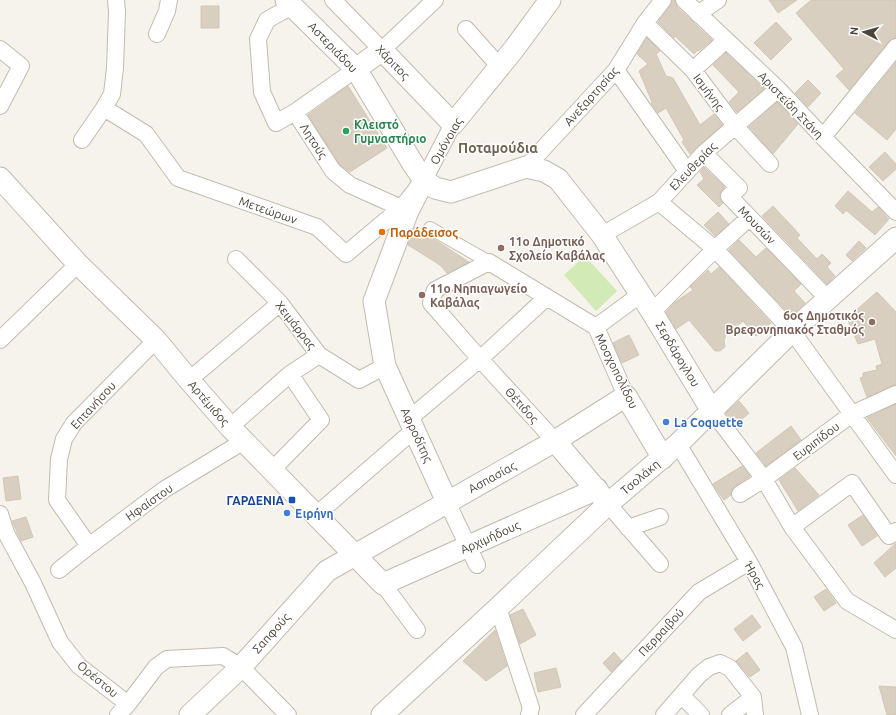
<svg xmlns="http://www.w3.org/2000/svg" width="896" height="715" viewBox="0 0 896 715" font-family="Ubuntu,sans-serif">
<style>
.green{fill:#d2eab5}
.building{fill:#d8cfc1;stroke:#d3c7b4}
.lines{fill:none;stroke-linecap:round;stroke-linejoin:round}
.pedestrian-casing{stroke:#c2bbae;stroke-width:14}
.minor-casing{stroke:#c2bbae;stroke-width:18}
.tertiary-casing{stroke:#c2bbae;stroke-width:23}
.pedestrian{stroke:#fff;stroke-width:12}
.minor{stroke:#fff;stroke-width:16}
.tertiary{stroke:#fff;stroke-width:21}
.leisure-dot{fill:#2e9e5b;stroke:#fff;stroke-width:1.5}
.food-dot{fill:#e8710a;stroke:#fff;stroke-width:1.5}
.education-dot{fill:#8d6e63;stroke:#fff;stroke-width:1.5}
.shop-dot{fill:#3f7fe0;stroke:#fff;stroke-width:1.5}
.transit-dot{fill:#1a4fb4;stroke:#fff;stroke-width:1.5}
.labels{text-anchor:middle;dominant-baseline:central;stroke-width:3;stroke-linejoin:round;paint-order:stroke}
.street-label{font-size:12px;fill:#4b4439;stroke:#fff}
.leisure-label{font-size:12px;font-weight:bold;fill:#27864d;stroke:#fff;text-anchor:start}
.food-label{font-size:12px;font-weight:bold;fill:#c56008;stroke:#fff;text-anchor:start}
.education-label{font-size:12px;font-weight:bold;fill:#785e54;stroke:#fff;text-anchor:start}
.shop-label{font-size:12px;font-weight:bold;fill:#366cbe;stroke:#fff;text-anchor:start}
.transit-label{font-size:12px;font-weight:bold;fill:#164399;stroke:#fff;text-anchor:end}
.quarter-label{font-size:14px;font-weight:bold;fill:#6e6250;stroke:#fff}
</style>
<rect width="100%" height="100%" fill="#f6f3ec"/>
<path class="green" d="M 585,256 L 617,291 L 596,311 L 564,275 Z"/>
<path class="building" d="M 672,0 L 675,0 L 677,7 L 712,40 L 699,51 L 698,50 L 694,54 L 675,36 L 674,38 L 658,22 L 670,6 Z
M 769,0 L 797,0 L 778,13 Z
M 811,0 L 896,0 L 896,38 L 889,41 L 849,90 L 836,76 L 844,69 L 796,13 Z
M 201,6 L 219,6 L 219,28 L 201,28 Z
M 776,22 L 792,39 L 771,60 L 754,43 Z
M 647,38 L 660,51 L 656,54 L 666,76 L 673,78 L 700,125 L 714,114 L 722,125 L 690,154 L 682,142 L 684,140 L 666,108 L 658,113 L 651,103 L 652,102 L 639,71 L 648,64 L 637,54 Z
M 726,53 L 764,89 L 737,112 L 729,102 L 739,92 L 713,65 Z
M 896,62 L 896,129 L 887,140 L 855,113 Z
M 808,80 L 821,93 L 808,107 L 795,93 Z
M 348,86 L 387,148 L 350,172 L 340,165 L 308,115 Z
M 777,102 L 798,124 L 773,154 L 749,127 Z
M 885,152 L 896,164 L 896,169 L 883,181 L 869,167 Z
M 704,167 L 725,187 L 720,193 L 720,198 L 723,203 L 719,207 L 697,185 L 704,179 L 700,172 Z
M 848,191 L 872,212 L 878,207 L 889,219 L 875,235 L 846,210 L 843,214 L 835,206 Z
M 773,206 L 800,235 L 797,238 L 817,259 L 822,254 L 831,263 L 827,267 L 835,276 L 827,284 L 762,216 Z
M 718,212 L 729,224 L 715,236 L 704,225 Z
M 415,227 L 469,262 L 447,273 L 440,265 L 408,245 Z
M 739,240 L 756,257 L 766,248 L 801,284 L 794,291 L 805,303 L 791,316 L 729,250 Z
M 859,241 L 866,248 L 852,261 L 846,255 Z
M 719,267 L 771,323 L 756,336 L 743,321 L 726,335 L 724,340 L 725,347 L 720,351 L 715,351 L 689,320 L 676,329 L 666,312 L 674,303 L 693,290 L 690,287 L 708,270 L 711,274 Z
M 877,292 L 896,312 L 896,385 L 867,397 L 860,378 L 863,377 L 863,373 L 877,370 L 876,366 L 882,364 L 875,339 L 858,344 L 847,318 Z
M 629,335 L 639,355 L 622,363 L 613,343 Z
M 739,401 L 749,413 L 735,425 L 726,413 Z
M 896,404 L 896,456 L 867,418 Z
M 791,426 L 801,440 L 766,466 L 756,453 Z
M 742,466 L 750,476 L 735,486 L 731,490 L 731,495 L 724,500 L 713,484 Z
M 795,468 L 819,495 L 798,511 L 779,480 Z
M 18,476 L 21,499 L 6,501 L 3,478 Z
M 863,515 L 877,536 L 862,546 L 848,525 Z
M 26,517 L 33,537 L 21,541 L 12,521 Z
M 896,543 L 896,568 L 885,577 L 874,563 Z
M 826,589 L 836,603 L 824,611 L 814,597 Z
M 523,609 L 536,635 L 520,644 L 510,615 Z
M 752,615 L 761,627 L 743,641 L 734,629 Z
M 495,630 L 507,666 L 486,681 L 463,661 Z
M 614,652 L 622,661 L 611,672 L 603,663 Z
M 747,652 L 760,670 L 750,677 L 736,661 Z
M 556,668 L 561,687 L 538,692 L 534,673 Z
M 879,686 L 896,687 L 896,715 L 887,715 Z"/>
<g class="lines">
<g class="pedestrian-casing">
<path id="pedestrian" d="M 430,228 L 489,262"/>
</g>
<g class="minor-casing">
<path id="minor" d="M 333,0 L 382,50 L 435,0
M 684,0 L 778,89 L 823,137 L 896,212
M 292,6 L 267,20 L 258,39 L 262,92 L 276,123 L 295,112 L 333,171 L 350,185 L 408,211
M 698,14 L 718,0
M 645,23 L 693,70 L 735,126 L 770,164
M 466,29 L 500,67
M 157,34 L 167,11 L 169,0
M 0,49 L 21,66 L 0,106
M 616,70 L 687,171
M 693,70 L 726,40
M 104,108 L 146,134 L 178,178 L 317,227 L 346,254 L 402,207 L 424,180 L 453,124
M 295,112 L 356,69
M 823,137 L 896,47
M 82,140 L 104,108 L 112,94 L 115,68 L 117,12 L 116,0
M 704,153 L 739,188 L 729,196 L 828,299
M 526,167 L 616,70 L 645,23 L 663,0
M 659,202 L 715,249 L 792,331 L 896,475
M 602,235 L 659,202 L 704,153 L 778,89
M 236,259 L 280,303 L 319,355 L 359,380 L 385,366
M 652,312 L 715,249 L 749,218
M 596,327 L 641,294
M 0,340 L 78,264
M 189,380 L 280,303
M 712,411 L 764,479 L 792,527 L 847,601 L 896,630
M 409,419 L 480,359 L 547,297
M 230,427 L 290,374 L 319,355
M 555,441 L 480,359 L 431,303 L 435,290 L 489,262 L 596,327 L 626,396
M 678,444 L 749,562 L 794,647 L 810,715
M 272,470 L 321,420 L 290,374
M 740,494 L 764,479 L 852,414 L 896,394
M 447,502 L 477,565
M 608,504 L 660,564
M 0,514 L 6,533 L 33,583 L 60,642 L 79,666 L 128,704 L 156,667 L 167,659 L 223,656 L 241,667 L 288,715
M 315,516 L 414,430
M 792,527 L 852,483 L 889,536 L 896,531
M 628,528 L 660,517
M 89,546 L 57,500 L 59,459 L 64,439 L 74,423 L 156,340
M 59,570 L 89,546 L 165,489 L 244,441
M 383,584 L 417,630
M 498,608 L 531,708 L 529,715
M 682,696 L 701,715
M 118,715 L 128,704
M 584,715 L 699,592 L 749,562
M 664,715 L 699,675 L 709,667 L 720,663 L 730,668 L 753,697 L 755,715
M 730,715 L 753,697"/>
</g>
<g class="tertiary-casing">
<path id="tertiary" d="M 286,0 L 356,69 L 413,164 L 424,180 L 435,188 L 451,192 L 526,167 L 544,171 L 558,179 L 602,235 L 652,312 L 712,411
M 356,69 L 382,50 L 453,124 L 514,49 L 550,0
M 0,178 L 78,264 L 156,340 L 189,380 L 230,427 L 383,584 L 597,489
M 424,180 L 408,211 L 374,301 L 385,366 L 447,502
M 555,441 L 605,500
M 190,715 L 241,667 L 327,571 L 555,441 L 626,396 L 663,458
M 382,715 L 498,608 L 608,504 L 678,444 L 792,331 L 896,238"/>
</g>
<use href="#pedestrian" class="pedestrian"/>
<use href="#minor" class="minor"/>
<use href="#tertiary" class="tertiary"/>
</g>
<circle class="leisure-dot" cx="346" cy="131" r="4"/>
<circle class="food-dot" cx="382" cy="232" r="4"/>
<g class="education-dot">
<circle cx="501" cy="248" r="4"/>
<circle cx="422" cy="295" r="4"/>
<circle cx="872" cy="322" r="4"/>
</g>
<g class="shop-dot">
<circle cx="666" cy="422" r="4"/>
<circle cx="287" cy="513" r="4"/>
</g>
<rect class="transit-dot" x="288" y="496" width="8" height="8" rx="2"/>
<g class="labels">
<g class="street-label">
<text transform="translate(333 47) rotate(46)">Αστεριάδου</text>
<text transform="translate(393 62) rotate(46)">Χάριτος</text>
<text transform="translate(709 92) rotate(53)">Ισμήνης</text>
<text transform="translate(591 96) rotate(-48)">Ανεξαρτησίας</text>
<text transform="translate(791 105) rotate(46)">Αριστείδη Στάνη</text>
<text transform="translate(314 141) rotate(57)">Λητούς</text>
<text transform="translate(446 141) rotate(-60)">Ομόνοιας</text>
<text transform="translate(693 166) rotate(-46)">Ελευθερίας</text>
<text transform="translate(268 210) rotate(19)">Μετεώρων</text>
<text transform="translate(757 225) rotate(46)">Μουσών</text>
<text transform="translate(296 325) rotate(52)">Χειμάρρας</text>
<text transform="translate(678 354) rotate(59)">Σερδάρογλου</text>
<text transform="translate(617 371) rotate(64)">Μοσχοπολίδου</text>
<text transform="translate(209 403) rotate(49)">Αρτέμιδος</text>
<text transform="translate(93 405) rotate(-47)">Επτανήσου</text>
<text transform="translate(522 405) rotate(48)">Θέτιδος</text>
<text transform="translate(417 435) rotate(65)">Αφροδίτης</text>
<text transform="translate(816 441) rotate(-37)">Ευριπίδου</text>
<text transform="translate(492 477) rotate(-29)">Ασπασίας</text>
<text transform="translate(640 477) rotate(-40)">Τσολάκη</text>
<text transform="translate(149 502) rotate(-35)">Ηφαίστου</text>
<text transform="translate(490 537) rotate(-24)">Αρχιμήδους</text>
<text transform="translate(755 575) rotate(61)">Ήρας</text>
<text transform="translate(661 632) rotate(-47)">Περραιβού</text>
<text transform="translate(271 633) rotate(-48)">Σαπφούς</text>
<text transform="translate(98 679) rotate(40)">Ορέστου</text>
</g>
<g class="leisure-label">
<text x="354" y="124">Κλειστό<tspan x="354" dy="14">Γυμναστήριο</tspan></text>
</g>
<g class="food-label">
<text x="390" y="232">Παράδεισος</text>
</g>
<g class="education-label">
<text x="509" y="241">11ο Δημοτικό<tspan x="509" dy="14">Σχολείο Καβάλας</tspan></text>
<text x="430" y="288">11ο Νηπιαγωγείο<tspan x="430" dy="14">Καβάλας</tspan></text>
<text x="864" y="315" text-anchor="end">6ος Δημοτικός<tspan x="864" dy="14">Βρεφονηπιακός Σταθμός</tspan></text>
</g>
<g class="shop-label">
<text x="674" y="422">La Coquette</text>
<text x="295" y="513">Ειρήνη</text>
</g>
<g class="transit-label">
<text x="284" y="500">ΓΑΡΔΕΝΙΑ</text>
</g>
<g class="quarter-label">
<text x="498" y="148">Ποταμούδια</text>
</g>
</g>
<g transform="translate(864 32) rotate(276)" stroke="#ffffff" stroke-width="3" paint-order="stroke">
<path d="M0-3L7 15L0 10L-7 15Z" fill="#4b4439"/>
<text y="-6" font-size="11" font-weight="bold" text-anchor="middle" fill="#4b4439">N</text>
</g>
</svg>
